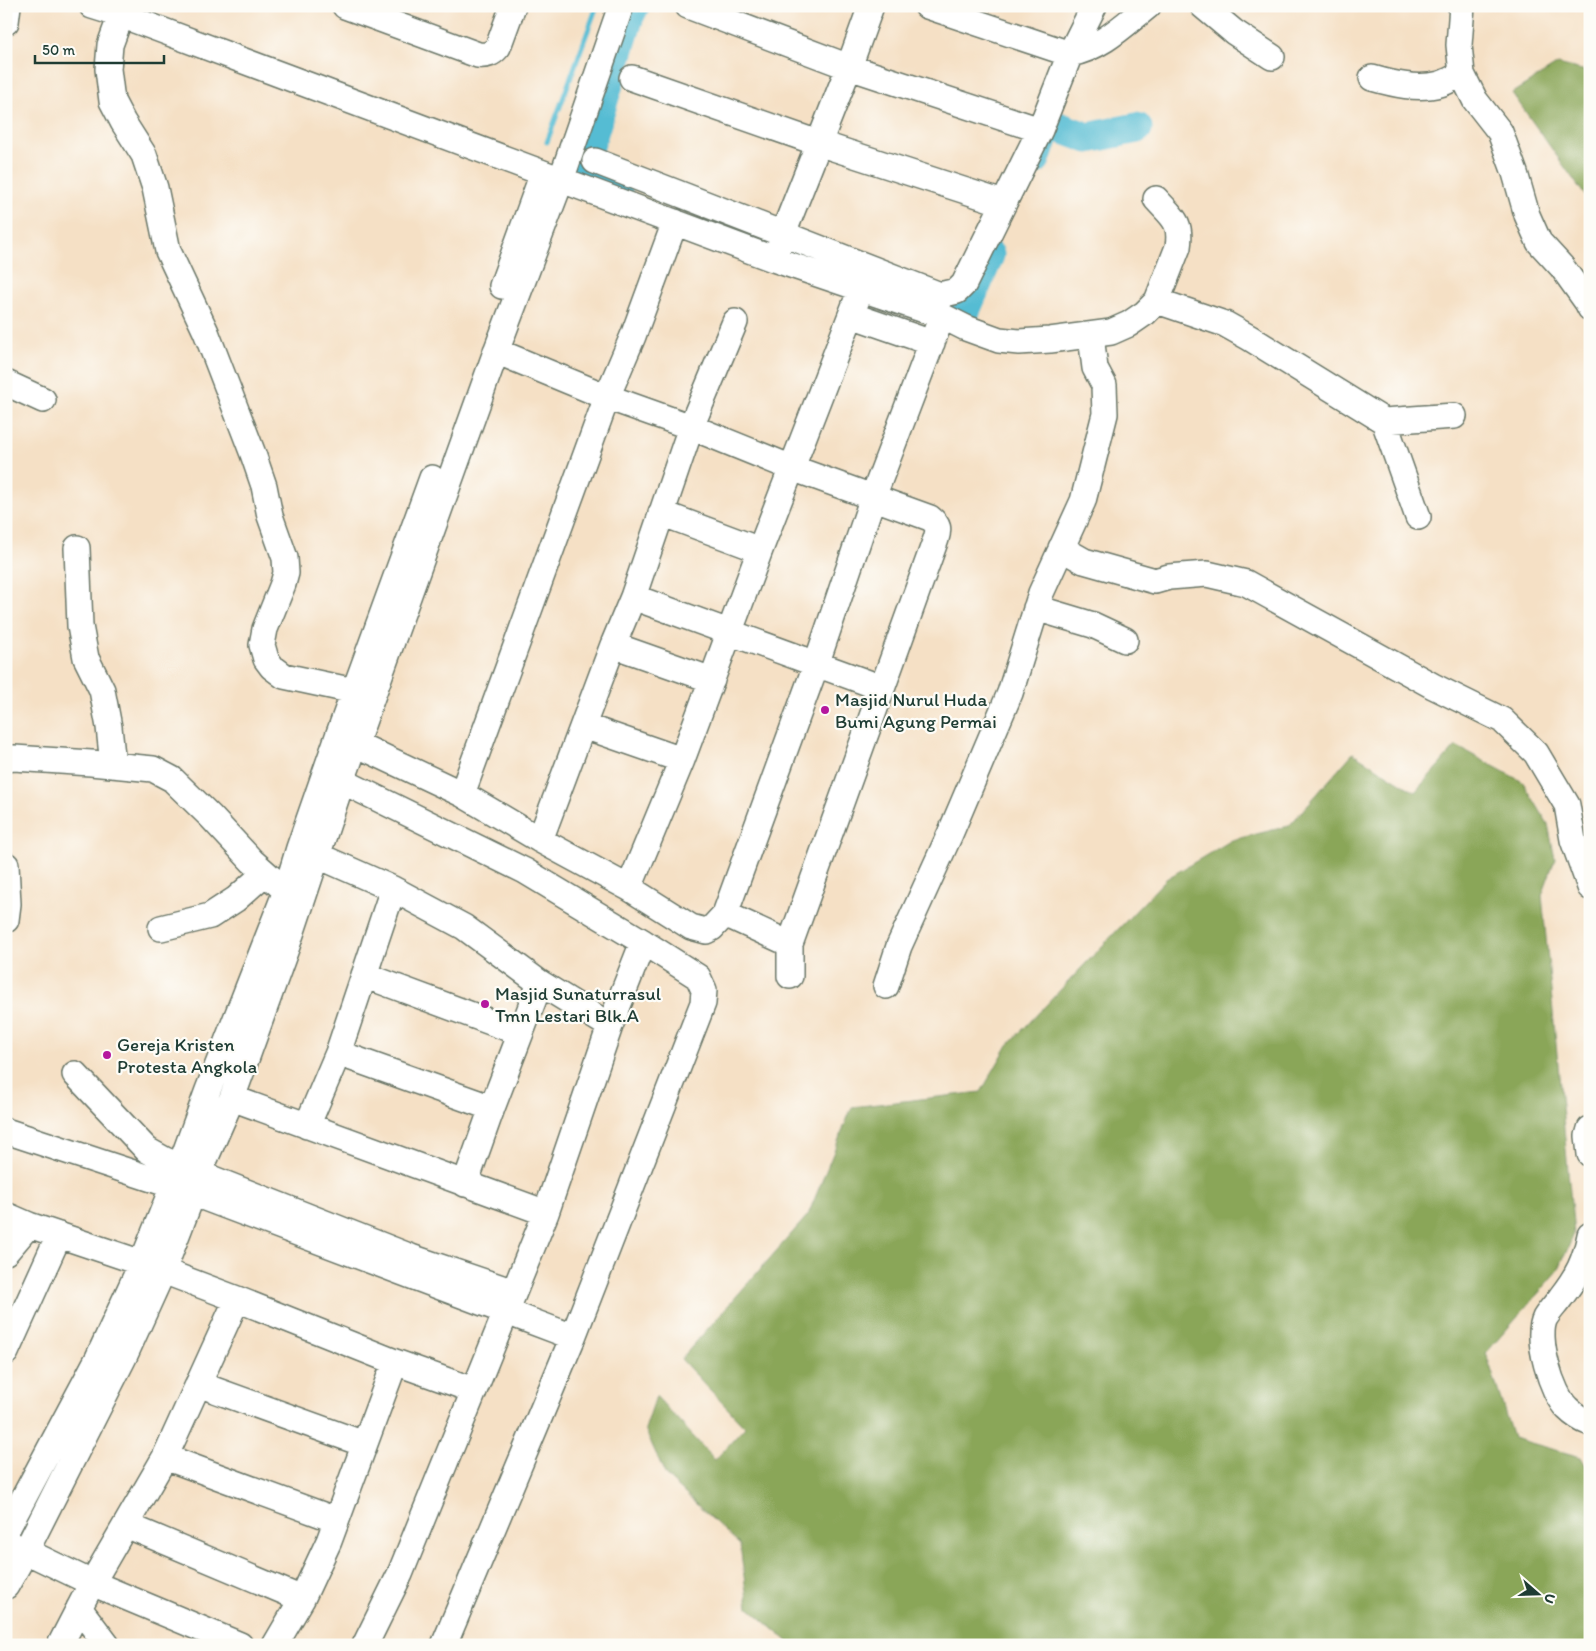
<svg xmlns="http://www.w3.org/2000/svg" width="1596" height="1651" viewBox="0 0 1596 1651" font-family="Itim,sans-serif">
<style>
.forest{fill:#8aa659;stroke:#547246}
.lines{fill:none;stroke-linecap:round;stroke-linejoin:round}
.stream{stroke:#55bcd3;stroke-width:5}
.river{stroke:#55bcd3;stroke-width:31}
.minor-casing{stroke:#6a7667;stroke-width:28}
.minor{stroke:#fff;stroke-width:25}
.poi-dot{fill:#b5179e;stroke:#fdfcf7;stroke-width:2}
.labels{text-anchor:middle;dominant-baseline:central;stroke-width:4.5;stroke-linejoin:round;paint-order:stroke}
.poi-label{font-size:19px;fill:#1f3d34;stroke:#fdfcf7;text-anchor:start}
</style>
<rect width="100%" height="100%" fill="#fdfcf7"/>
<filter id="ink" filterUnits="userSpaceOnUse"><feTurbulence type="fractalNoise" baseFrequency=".02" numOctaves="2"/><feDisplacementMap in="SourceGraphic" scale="10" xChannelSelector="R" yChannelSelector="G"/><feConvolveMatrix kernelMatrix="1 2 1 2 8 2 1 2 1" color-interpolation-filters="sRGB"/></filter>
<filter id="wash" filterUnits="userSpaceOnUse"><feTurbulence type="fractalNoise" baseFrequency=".0096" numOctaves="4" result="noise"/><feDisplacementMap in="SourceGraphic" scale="20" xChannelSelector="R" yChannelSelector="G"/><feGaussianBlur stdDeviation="1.12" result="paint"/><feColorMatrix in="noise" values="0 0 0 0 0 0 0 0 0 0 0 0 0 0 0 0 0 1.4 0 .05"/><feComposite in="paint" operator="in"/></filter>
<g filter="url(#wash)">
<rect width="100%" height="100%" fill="#f5e0c5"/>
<path class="forest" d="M 1558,64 L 1590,72 L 1590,209 L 1586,197 L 1512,93 Z
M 1456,746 L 1523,782 L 1548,824 L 1555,859 L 1542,895 L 1574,1234 L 1558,1271 L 1486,1353 L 1513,1438 L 1581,1457 L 1590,1473 L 1590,1645 L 792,1645 L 748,1607 L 740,1545 L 666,1476 L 645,1429 L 656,1396 L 715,1460 L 745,1427 L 681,1359 L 808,1215 L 852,1107 L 981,1092 L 1008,1045 L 1166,879 L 1232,840 L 1289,826 L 1353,753 L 1415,792 Z"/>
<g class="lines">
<path class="stream" d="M 547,142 L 597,6"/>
<path class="river" d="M 1035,159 L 1044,134 L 1053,125 L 1088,138 L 1137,128
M 617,191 L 580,175 L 629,16 L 634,6
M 925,302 L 963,315 L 989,255"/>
</g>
</g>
<g filter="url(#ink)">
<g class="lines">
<g class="minor-casing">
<path id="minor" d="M 92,6 L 121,15 L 773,259 L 942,316 L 966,328 L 999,340 L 1019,342 L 1050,340 L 1111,332 L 1129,324 L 1145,313 L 1157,301 L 1178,247 C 1182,221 1172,217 1156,199
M 345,6 L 478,55 C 487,56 492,54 498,47 L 513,6
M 688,6 L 849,67 L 1040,130
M 927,6 L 1070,54 C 1101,48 1123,26 1148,6
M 1203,6 L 1234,32 L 1272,57
M 1462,6 L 1459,45 L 1462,74 L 1475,100 L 1500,132 L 1515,173 L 1527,215 L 1539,242 L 1562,267 L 1587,302 L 1590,308
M 121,15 L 110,45 L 108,69 L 112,101 L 123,122 L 144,155 L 155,188 L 168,251 L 206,332 L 253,454 L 264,486 L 270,516 L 285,558 L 286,573 L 283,584 L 265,629 L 262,645 L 266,659 L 272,667 L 284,676 L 354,691
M 6,22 L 8,6
M 632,78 L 818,143 L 1003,203
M 1372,78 C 1393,84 1418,90 1440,84 C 1447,82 1455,77 1462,74
M 595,161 L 940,295 L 957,291 L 964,284 L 1040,130 L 1070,54 L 1094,6
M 777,249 L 849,67 L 871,6
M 502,286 L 543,173
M 1157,301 L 1225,324 L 1250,338 L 1384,421 L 1454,416
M 851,315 L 932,343
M 496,351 L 607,397 L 691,427 L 792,468 L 930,518 C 939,525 939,529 936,539 L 790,944 L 790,976
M 6,383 L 43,400
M 1384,421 L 1418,517
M 661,513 L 760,550
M 77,548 L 80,626 L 86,658 L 102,690 L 109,727 L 113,765
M 1061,548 L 1084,561 L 1155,581 L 1169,577 L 1207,574 L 1246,583 L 1433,686 L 1502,720 L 1536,753 L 1567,805 L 1573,840 L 1590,887
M 633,597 L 882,688
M 1036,608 L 1093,625 L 1125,640
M 613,645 L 712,680
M 584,726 L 682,760
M 356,744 L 462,794 L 540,840 L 629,888 L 691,927 L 706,931 L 712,928 L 725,914 L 816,665 L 873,497 L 942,316
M 6,759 L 14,758 L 91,763 L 153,769 L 172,779 L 211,817 L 252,861 L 286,891
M 342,781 L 525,871 L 643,942 L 698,977 L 704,990 L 703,1003 L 573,1337 L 444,1645
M 462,794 L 607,397 L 633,336 L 675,222
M 540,840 L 613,645 L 633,597 L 691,427 L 735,322
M 303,849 L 393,889 L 464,927 L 540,983 L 610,1026
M 6,865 L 8,904 L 6,920
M 629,888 L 682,760 L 760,550 L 861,289
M 725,914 L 790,944
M 161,928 L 210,916 L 236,899 L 265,873
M 364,975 L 520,1033
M 886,986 L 899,946 L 950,834 L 1010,693 L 1041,593 L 1083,501 L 1105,414 L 1104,385 L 1095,368 L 1091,336
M 338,1053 L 492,1108
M 75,1074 L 147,1150 L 165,1160 L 411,1257 L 514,1292
M 232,1098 L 546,1213
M 307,1126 L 338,1053 L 393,889
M 1590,1129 L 1588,1136 L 1590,1154
M 6,1131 L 173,1186 L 573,1337
M 465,1184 L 492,1108 L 540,983
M 6,1215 L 29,1225 L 142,1263 L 237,1299 L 395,1362 L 473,1390
M 1590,1235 C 1585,1261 1578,1275 1561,1297 C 1556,1304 1549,1311 1545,1318 C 1535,1338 1552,1394 1567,1408 C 1573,1414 1582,1420 1590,1423
M 6,1252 L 29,1225
M 6,1352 L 59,1235
M 198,1384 L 364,1444
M 165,1457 L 336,1520
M 126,1525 L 302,1599
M 6,1531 L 98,1358 L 142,1263 L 173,1186 L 208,1090 L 286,891 L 299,848 L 338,736 L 432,478
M 11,1544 L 92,1583 L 240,1645
M 6,1586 L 26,1551 L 124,1357 L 163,1271 L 193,1193 L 199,1173 L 232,1098 L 287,946 L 342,781 L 400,619 L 497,349 L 561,180 L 621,6
M 79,1608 L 107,1645
M 60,1645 L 92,1583 L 165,1457 L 237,1299
M 275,1645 L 302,1599 L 329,1541 L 395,1362
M 365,1645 L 400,1574 L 546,1213 L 610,1026 L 643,942"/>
</g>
<use href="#minor" class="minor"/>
</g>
</g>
<g class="poi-dot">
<circle cx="825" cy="710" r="5"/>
<circle cx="485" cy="1004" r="5"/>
<circle cx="107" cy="1055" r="5"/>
</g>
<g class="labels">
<g class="poi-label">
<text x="835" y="699">Masjid Nurul Huda<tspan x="835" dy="22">Bumi Agung Permai</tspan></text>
<text x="495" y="993">Masjid Sunaturrasul<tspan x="495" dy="22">Tmn Lestari Blk.A</tspan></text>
<text x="117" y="1044">Gereja Kristen<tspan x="117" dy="22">Protesta Angkola</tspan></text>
</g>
</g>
<rect width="1596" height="1651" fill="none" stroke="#fdfcf7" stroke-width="25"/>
<g transform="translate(1538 1594) rotate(110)" stroke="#fdfcf7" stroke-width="4" paint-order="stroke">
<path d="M0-4L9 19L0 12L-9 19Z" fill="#1f3d34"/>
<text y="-8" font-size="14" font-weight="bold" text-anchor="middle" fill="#1f3d34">U</text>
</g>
<path d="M35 55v8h129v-8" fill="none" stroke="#1f3d34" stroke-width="2.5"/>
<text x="42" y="55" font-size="15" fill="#1f3d34" stroke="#fdfcf7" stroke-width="4" paint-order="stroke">50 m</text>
</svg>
